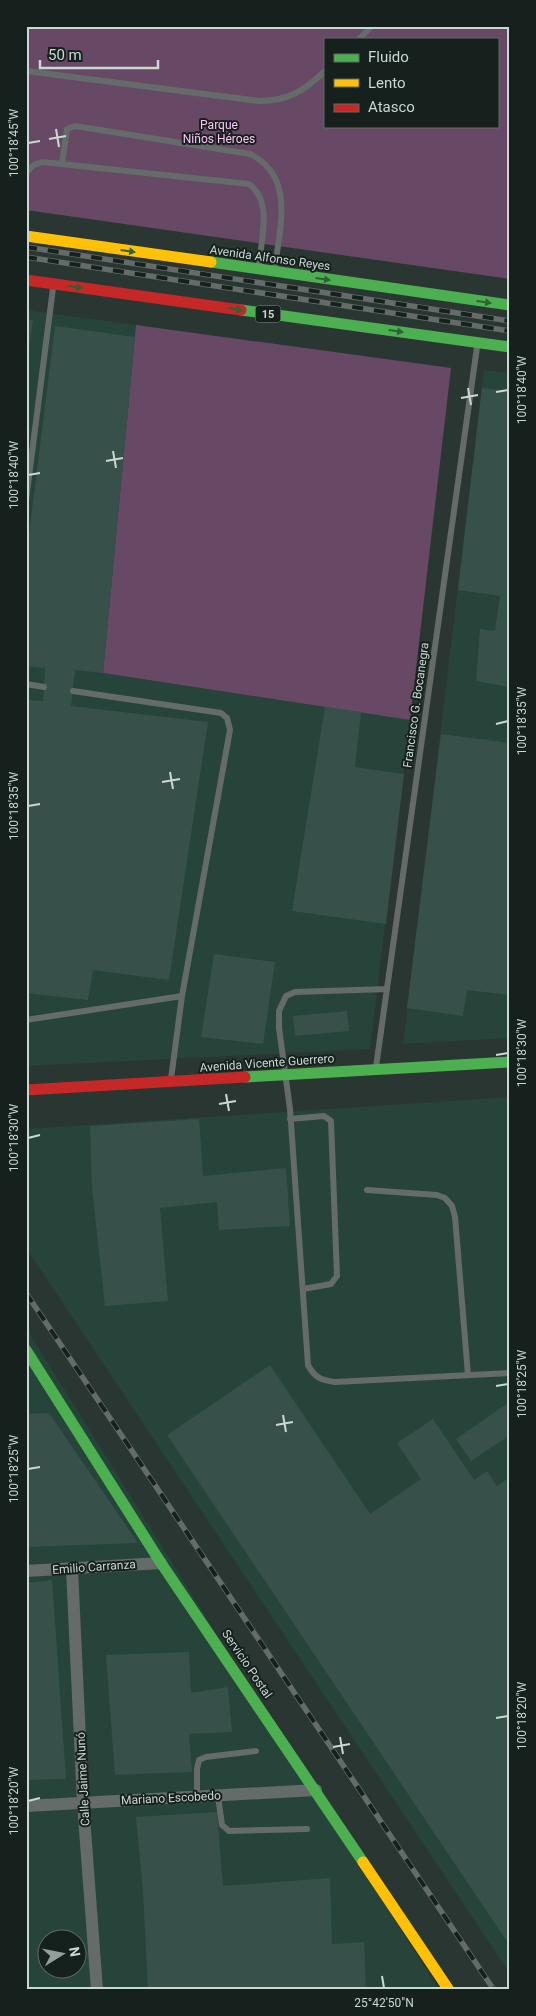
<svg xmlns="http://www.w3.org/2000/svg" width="536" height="2016" viewBox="0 0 536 2016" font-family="Roboto,sans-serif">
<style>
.built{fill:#26443a;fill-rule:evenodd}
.green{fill:#674966;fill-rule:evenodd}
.building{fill:#37514a}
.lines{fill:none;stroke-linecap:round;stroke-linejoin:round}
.lane{stroke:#656b68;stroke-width:6}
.street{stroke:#656b68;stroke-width:12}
.fast{stroke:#4caf50;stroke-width:11}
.slow{stroke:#ffc107;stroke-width:11}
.jam{stroke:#c62828;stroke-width:11}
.rail-casing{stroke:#646b68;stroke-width:5.5}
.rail{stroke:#16211d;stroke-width:4;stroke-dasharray:11;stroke-linecap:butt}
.oneway{fill:#2e6134}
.ticks{fill:none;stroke:#cad8d2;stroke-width:2}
.labels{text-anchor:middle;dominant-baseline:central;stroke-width:4;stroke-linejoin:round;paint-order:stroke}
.shield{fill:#16211d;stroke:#94a19c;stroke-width:1}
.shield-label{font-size:11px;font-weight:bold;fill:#cad8d2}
.park-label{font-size:12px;fill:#fec1f8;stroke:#16211d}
.street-label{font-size:12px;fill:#cad8d2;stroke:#16211d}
.neatline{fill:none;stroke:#cad8d2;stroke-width:2}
.ticks-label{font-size:12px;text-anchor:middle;fill:#cad8d2}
</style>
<rect width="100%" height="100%" fill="#2a3632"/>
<path class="built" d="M 26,310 L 136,325 L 103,673 L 410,720 L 370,1049 L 26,1066 Z
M 484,370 L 510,373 L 510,1038 L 403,1044 Z
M 510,1097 L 510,1974 L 26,1248 L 26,1129 Z
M 26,1328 L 341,1834 L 439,1990 L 26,1990 ZM 48,1938 L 78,1938 L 78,1968 L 48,1968 Z"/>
<path class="green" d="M 26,26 L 510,26 L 510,279 L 26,210 ZM 325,39 L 497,39 L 497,126 L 325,126 Z
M 136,325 L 451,368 L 410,720 L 103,673 Z"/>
<path class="building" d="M 26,319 L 33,320 L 27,363 L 26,363 Z
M 55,326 L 135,337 L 103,673 L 75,670 L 71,706 L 208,722 L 169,980 L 93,970 L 88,1000 L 26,993 L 26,700 L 43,701 L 45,668 L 26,666 L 26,559 Z
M 482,388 L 510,391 L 510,687 L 476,681 L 480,629 L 495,631 L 500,596 L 458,590 Z
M 325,707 L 361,712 L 355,767 L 404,774 L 386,924 L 292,911 Z
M 441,734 L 510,743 L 510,995 L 467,990 L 463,1016 L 407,1008 Z
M 214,954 L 275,962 L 263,1044 L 201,1037 Z
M 347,1011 L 349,1031 L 295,1036 L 293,1016 Z
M 199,1119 L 203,1176 L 286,1168 L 290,1226 L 219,1230 L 217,1202 L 160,1208 L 168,1301 L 105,1306 L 92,1188 L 90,1126 Z
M 270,1365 L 370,1514 L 421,1479 L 397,1443 L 433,1419 L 474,1480 L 487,1471 L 497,1486 L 510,1477 L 510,1946 L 167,1435 Z
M 508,1403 L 510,1435 L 471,1461 L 456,1439 Z
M 49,1413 L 138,1543 L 26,1547 L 26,1414 Z
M 52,1580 L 66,1779 L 26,1780 L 26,1583 Z
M 189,1652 L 191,1693 L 228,1687 L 232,1732 L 189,1734 L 192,1772 L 115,1775 L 106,1655 Z
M 217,1812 L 223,1886 L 330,1878 L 332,1944 L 364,1942 L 366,1990 L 148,1990 L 143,1891 L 136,1817 Z"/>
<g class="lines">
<path class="lane" d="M 359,39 L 372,26
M 26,71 L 259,101 C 288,101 304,91 325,71
M 62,164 L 67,129 L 75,126 L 250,154 C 295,176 280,226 275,267
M 26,173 L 34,165 L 42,162 L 249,184 C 273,201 261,239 259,265
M 26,500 L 53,288
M 26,684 L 44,687
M 73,691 L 221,713 L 227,718 L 230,730 L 182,996 L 171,1079
M 387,989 L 295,992 L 286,996 L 279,1011 L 279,1028 L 290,1109 L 308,1365 C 315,1378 321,1380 335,1382 L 510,1373
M 26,1020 L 182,996
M 376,1067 L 477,347
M 290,1119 L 324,1116 L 331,1121 L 337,1276 L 331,1284 L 303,1289
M 367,1190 L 437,1195 L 445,1198 L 452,1206 L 455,1217 L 468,1375
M 218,1796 L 222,1825 L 229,1831 L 307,1829
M 197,1797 L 197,1769 L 199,1760 L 206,1757 L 256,1751"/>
<path class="street" d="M 72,1569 L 83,1803 L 97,1990
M 26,1571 L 161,1563
M 26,1806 L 316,1790"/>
<path class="fast" d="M 211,262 L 510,305
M 241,310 L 510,347
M 245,1077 L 510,1062
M 26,1350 L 161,1563 L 363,1862"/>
<path class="slow" d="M 26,236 L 211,262
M 363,1862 L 449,1990"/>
<path class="jam" d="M 26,280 L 241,310
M 26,1090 L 245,1077"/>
<g class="rail-casing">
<path id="rail" d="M 26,247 L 510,321
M 26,257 L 510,331
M 26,1293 L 494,1990"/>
</g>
<use href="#rail" class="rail"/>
</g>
<defs><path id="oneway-solid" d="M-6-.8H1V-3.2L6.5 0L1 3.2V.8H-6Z" transform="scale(1.25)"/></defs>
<g class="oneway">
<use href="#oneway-solid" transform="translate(128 251) rotate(8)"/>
<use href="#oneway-solid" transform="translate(323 279) rotate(8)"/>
<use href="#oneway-solid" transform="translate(75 287) rotate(8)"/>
<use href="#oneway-solid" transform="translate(484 302) rotate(8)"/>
<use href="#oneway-solid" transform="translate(235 309) rotate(8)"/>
<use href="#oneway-solid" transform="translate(396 331) rotate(8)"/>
</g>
<path class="ticks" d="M 56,129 L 59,147M 49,139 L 66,136M 28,143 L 40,141M 468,388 L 471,405M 496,392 L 508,390M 461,398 L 478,395M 113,451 L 116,468M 106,461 L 123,458M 28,475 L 40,473M 496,724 L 508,721M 170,772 L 173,789M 162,782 L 180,779M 28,806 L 40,804M 496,1055 L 508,1053M 226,1094 L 229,1111M 219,1104 L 236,1101M 28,1138 L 40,1135M 496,1386 L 508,1384M 283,1415 L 286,1432M 276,1425 L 293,1422M 28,1469 L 40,1467M 496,1718 L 508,1716M 340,1737 L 343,1754M 333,1747 L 350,1744M 28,1801 L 40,1798M 382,1976 L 384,1988"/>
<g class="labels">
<rect class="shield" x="255.5" y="305.5" width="25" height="17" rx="4"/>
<g class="shield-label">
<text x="268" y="314">15</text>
</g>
<g class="park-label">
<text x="219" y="125">Parque<tspan x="219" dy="14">Niños Héroes</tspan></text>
</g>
<g class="street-label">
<text transform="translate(270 258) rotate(8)">Avenida Alfonso Reyes</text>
<text transform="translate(416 705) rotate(-82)">Francisco G. Bocanegra</text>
<text transform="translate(267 1063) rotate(-4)">Avenida Vicente Guerrero</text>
<text transform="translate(94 1567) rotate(-4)">Emilio Carranza</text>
<text transform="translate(247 1664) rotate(56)">Servicio Postal</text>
<text transform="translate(83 1779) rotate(-93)">Calle Jaime Nunó</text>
<text transform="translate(171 1798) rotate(-3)">Mariano Escobedo</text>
</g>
</g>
<rect width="536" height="2016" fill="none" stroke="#16211d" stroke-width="55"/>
<rect x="324" y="38" width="175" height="90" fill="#16211d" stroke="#5e6a65"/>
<rect x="334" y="54" width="25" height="8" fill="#4caf50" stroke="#5e6a65"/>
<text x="368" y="62" font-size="15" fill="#cad8d2">Fluido</text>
<rect x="334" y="79" width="25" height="8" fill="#ffc107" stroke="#5e6a65"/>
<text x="368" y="88" font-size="15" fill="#cad8d2">Lento</text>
<rect x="334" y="104" width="25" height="8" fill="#c62828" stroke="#5e6a65"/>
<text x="368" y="112" font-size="15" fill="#cad8d2">Atasco</text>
<g transform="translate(62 1954) rotate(80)"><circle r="24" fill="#16211d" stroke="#5e6a65"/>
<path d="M0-4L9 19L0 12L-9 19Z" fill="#929f9a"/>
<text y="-8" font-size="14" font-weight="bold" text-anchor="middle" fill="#cad8d2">N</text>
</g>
<path d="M40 60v8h118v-8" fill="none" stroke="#cad8d2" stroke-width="2.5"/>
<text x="48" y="60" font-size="15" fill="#cad8d2" stroke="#16211d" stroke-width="4" paint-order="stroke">50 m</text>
<rect x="28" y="28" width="480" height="1960" class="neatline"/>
<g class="ticks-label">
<text transform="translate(14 143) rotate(-90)" y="4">100°18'45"W</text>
<text transform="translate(522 390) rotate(-90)" y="4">100°18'40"W</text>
<text transform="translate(14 475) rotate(-90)" y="4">100°18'40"W</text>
<text transform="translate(522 721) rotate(-90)" y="4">100°18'35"W</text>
<text transform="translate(14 806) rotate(-90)" y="4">100°18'35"W</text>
<text transform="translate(522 1053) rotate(-90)" y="4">100°18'30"W</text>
<text transform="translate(14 1138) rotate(-90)" y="4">100°18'30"W</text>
<text transform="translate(522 1384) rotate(-90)" y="4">100°18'25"W</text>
<text transform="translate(14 1469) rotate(-90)" y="4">100°18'25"W</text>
<text transform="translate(522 1716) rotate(-90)" y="4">100°18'20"W</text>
<text transform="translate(14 1801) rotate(-90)" y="4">100°18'20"W</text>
<text x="384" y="2007">25°42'50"N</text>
</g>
</svg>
